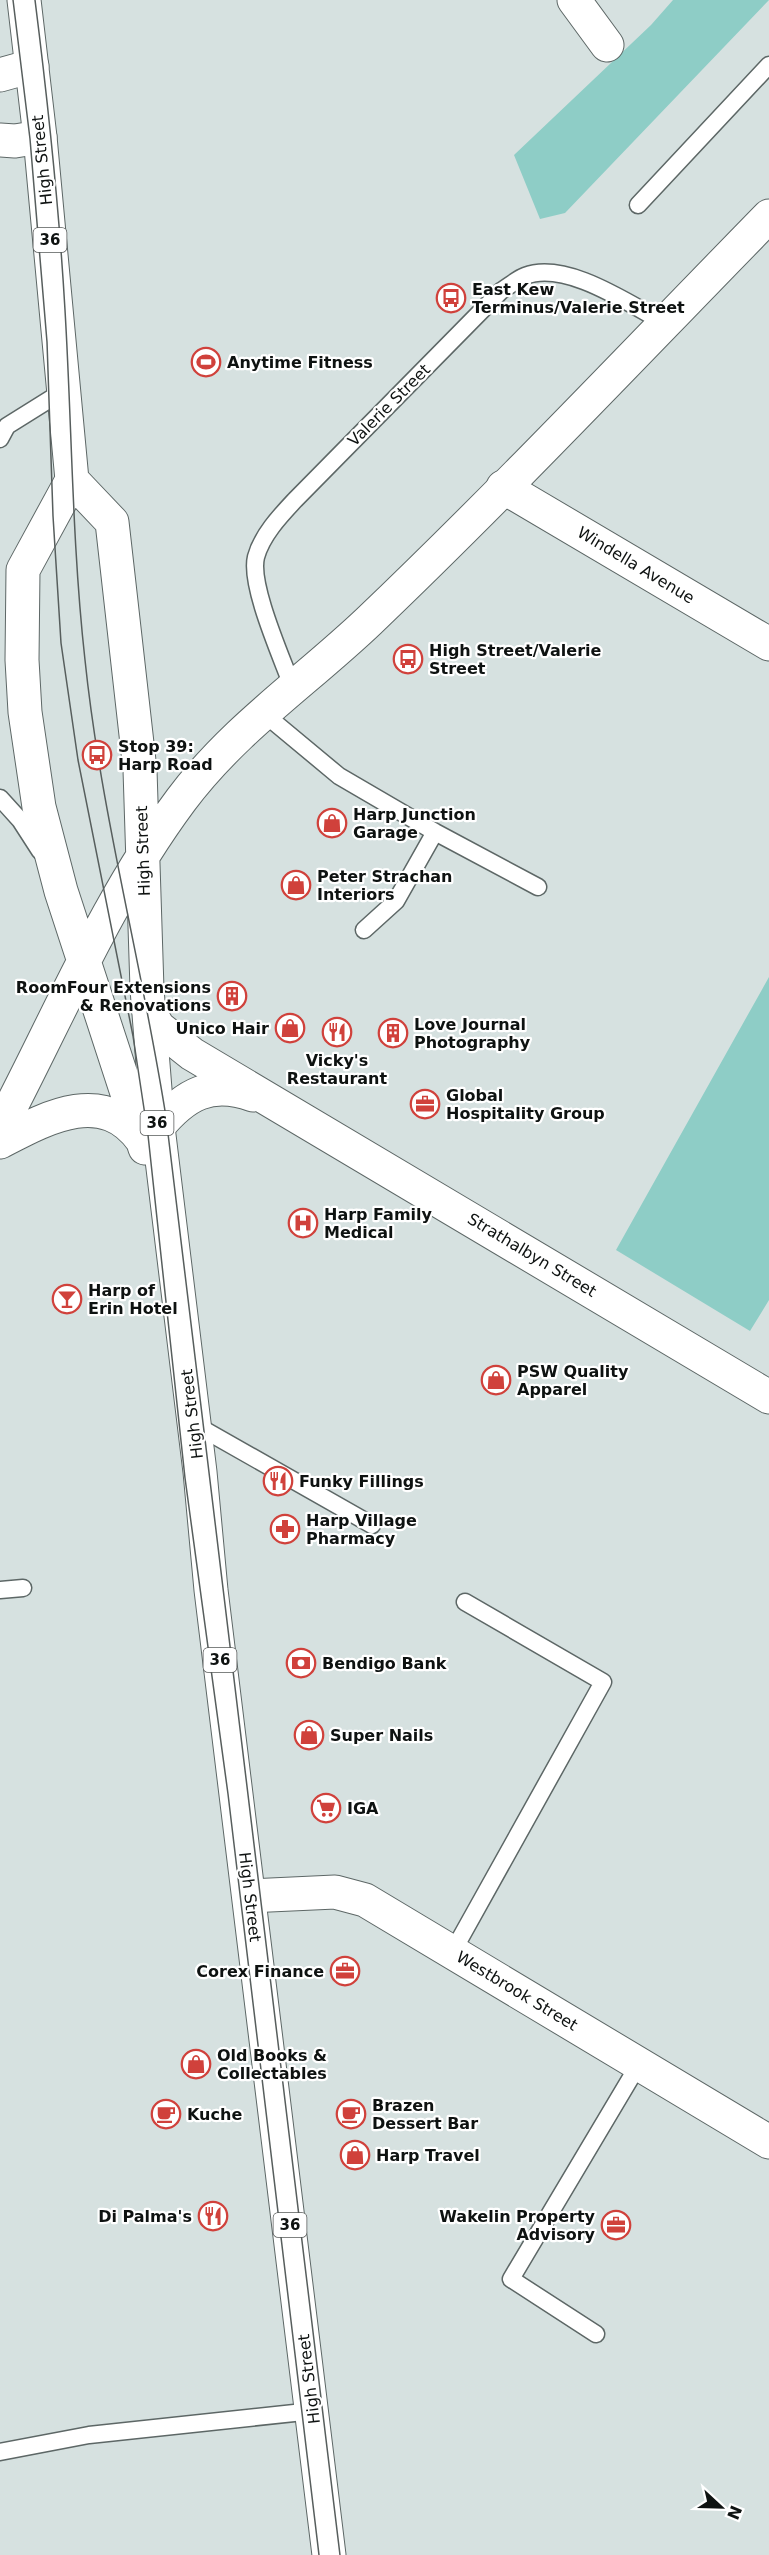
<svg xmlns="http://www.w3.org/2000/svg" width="769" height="2555" viewBox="0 0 769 2555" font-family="'DejaVu Sans',sans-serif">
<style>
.green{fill:#8ecdc6}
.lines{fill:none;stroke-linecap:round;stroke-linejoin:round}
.lane-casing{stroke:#5d6766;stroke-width:19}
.street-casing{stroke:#5d6766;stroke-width:35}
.primary-casing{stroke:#5d6766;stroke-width:35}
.lane{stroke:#fff;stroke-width:16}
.street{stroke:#fff;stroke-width:33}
.primary{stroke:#fff;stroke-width:33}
.tram{stroke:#575e5d;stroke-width:1.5}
.labels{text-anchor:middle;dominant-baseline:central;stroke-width:4.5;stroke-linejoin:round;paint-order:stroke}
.shield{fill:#fff;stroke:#565958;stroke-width:1.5}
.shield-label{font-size:15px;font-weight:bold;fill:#0e1211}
.street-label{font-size:16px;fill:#0e1211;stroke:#fff}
.poi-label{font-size:16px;font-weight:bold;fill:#0e1211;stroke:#fff;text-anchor:start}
</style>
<rect width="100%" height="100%" fill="#d6e1e0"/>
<path class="green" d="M 673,0 L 769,0 L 565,213 L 540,219 L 514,155 L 651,25 Z
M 769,977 L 769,1300 L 750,1331 L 616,1250 Z"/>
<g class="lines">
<g class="lane-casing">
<path id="lane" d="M 638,205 L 769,65
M 0,439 L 7,426 L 63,391
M 292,686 C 282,658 249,585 256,557 C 262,535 280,516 295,500 L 501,291 C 508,287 517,279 525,276 C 566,260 629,304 665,323
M 262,712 L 339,776 L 435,832 L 538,887
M 0,798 L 20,820 L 40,851
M 364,930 L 396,901 L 435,832
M 194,1424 L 372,1525
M 0,1590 L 23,1588
M 452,1953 L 603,1682 L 465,1602
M 596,2334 L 511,2279 L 639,2064
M 0,2452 L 89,2435 L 313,2411"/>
</g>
<g class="street-casing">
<path id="street" d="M 574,0 L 607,45
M 0,75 L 32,66
M 0,140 L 15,141 L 40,137
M 503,487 L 769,644
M 148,1008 L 158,1027 L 192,1054 L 769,1397
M 158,1127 C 185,1094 211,1080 253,1095
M 250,1896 L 335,1892 L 365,1900 L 769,2142"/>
</g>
<g class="primary-casing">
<path id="primary" d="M 24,0 L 40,137 L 72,480 L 23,570 L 22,660 L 25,712 L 39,807 L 61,891 L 145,1148
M 72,480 L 112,522 L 140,770 L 147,989 L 158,1127 L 200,1472 L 211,1590 L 329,2555
M 0,1128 C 58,1018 106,901 181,800 C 234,729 306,681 369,621 C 506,490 636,352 769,216
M 0,1142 C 46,1118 103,1086 142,1140"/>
</g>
<use href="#lane" class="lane"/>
<use href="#street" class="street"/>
<use href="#primary" class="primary"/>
<path class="tram" d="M 13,0 L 30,139 L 47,342 L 53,516 L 61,643 L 78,760 L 133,1036 L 148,1135 L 185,1478 L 228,1794 L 319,2555
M 35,0 C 48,103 59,206 65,310 C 72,427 72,544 85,660 C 101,814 142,964 166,1117 L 340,2555"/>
</g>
<defs>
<g id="bus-ring" transform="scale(1.5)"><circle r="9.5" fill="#fff" stroke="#d0413b" stroke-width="1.5"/><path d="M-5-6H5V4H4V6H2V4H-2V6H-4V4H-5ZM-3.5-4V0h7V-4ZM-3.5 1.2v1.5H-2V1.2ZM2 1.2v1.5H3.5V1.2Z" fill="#d0413b"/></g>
<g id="stadium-ring" transform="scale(1.5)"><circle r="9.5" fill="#fff" stroke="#d0413b" stroke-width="1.5"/><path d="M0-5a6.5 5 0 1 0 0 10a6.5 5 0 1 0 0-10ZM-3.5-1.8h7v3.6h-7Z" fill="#d0413b"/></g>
<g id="shop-ring" transform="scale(1.5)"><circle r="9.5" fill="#fff" stroke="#d0413b" stroke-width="1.5"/><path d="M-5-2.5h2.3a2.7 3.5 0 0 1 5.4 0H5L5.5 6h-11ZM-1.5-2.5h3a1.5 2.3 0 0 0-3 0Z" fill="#d0413b"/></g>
<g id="building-ring" transform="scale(1.5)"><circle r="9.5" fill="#fff" stroke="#d0413b" stroke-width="1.5"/><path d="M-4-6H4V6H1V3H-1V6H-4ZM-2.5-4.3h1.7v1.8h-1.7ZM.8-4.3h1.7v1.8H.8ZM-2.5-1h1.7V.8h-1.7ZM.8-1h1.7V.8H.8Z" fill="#d0413b"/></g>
<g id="restaurant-ring" transform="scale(1.5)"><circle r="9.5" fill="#fff" stroke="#d0413b" stroke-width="1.5"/><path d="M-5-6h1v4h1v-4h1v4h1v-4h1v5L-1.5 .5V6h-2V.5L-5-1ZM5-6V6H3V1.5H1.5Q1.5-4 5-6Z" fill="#d0413b"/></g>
<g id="office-ring" transform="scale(1.5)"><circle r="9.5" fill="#fff" stroke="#d0413b" stroke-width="1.5"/><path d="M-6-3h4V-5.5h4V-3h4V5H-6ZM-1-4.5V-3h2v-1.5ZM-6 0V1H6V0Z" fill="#d0413b"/></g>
<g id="hospital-ring" transform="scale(1.5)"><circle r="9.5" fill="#fff" stroke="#d0413b" stroke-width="1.5"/><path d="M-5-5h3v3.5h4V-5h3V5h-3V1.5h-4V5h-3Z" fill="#d0413b"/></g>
<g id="bar-ring" transform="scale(1.5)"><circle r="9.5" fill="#fff" stroke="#d0413b" stroke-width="1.5"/><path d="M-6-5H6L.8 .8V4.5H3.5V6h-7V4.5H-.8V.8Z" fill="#d0413b"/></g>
<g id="pharmacy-ring" transform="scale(1.5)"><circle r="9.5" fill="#fff" stroke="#d0413b" stroke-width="1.5"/><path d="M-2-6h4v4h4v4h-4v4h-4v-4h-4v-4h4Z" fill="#d0413b"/></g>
<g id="bank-ring" transform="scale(1.5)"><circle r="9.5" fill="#fff" stroke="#d0413b" stroke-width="1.5"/><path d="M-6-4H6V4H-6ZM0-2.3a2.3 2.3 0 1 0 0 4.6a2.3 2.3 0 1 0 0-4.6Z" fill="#d0413b"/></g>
<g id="supermarket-ring" transform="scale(1.5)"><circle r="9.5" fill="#fff" stroke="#d0413b" stroke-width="1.5"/><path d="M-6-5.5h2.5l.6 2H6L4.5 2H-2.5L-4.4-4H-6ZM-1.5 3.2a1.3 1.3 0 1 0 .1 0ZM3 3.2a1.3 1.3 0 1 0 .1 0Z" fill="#d0413b"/></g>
<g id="cafe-ring" transform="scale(1.5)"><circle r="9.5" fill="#fff" stroke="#d0413b" stroke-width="1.5"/><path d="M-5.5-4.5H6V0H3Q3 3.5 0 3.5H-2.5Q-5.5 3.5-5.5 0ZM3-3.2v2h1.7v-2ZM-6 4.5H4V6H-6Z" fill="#d0413b"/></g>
</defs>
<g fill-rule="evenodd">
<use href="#bus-ring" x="451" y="298"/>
<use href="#stadium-ring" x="206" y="362"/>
<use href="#bus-ring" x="408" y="659"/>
<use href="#bus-ring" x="97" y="755"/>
<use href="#shop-ring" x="332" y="823"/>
<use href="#shop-ring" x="296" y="885"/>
<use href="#building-ring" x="232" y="996"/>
<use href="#shop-ring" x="290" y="1028"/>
<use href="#restaurant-ring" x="337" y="1032"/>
<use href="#building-ring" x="393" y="1033"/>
<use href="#office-ring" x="425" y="1104"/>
<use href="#hospital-ring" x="303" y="1223"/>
<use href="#bar-ring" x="67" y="1299"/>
<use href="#shop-ring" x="496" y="1380"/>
<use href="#restaurant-ring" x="278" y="1481"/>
<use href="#pharmacy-ring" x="285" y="1529"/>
<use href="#bank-ring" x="301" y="1663"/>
<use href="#shop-ring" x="309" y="1735"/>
<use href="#supermarket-ring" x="326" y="1808"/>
<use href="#office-ring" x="345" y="1971"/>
<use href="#shop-ring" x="196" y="2064"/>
<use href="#cafe-ring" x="166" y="2114"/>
<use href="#cafe-ring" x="351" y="2114"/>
<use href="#shop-ring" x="355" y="2155"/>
<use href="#restaurant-ring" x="213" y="2216"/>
<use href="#office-ring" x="616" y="2225"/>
</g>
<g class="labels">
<g class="shield">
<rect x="33.5" y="228" width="33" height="24" rx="4.5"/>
<rect x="140.5" y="1111" width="33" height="24" rx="4.5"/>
<rect x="203.5" y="1648" width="33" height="24" rx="4.5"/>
<rect x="273.5" y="2213" width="33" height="24" rx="4.5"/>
</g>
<g class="shield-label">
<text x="50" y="240">36</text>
<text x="157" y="1123">36</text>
<text x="220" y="1660">36</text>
<text x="290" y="2225">36</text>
</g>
<g class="street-label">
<text transform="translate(42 160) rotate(-96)">High Street</text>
<text transform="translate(389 405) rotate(-45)">Valerie Street</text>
<text transform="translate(636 565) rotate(31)">Windella Avenue</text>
<text transform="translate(143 851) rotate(-92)">High Street</text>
<text transform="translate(532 1255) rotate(31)">Strathalbyn Street</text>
<text transform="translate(192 1414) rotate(-97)">High Street</text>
<text transform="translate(250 1897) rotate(83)">High Street</text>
<text transform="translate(517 1991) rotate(31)">Westbrook Street</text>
<text transform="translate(309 2379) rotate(-97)">High Street</text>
</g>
<g class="poi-label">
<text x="472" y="289">East Kew<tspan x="472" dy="18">Terminus/Valerie Street</tspan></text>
<text x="227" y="362">Anytime Fitness</text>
<text x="429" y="650">High Street/Valerie<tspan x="429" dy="18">Street</tspan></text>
<text x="118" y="746">Stop 39:<tspan x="118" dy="18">Harp Road</tspan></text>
<text x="353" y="814">Harp Junction<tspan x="353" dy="18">Garage</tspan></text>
<text x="317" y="876">Peter Strachan<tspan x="317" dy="18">Interiors</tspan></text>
<text x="211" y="987" text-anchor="end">RoomFour Extensions<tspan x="211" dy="18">&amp; Renovations</tspan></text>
<text x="414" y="1024">Love Journal<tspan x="414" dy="18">Photography</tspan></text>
<text x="269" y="1028" text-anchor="end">Unico Hair</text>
<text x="337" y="1060" text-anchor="middle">Vicky's<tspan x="337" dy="18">Restaurant</tspan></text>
<text x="446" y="1095">Global<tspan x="446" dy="18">Hospitality Group</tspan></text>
<text x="324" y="1214">Harp Family<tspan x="324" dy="18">Medical</tspan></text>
<text x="88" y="1290">Harp of<tspan x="88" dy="18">Erin Hotel</tspan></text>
<text x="517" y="1371">PSW Quality<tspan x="517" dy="18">Apparel</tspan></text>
<text x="299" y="1481">Funky Fillings</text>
<text x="306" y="1520">Harp Village<tspan x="306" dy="18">Pharmacy</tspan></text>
<text x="322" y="1663">Bendigo Bank</text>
<text x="330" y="1735">Super Nails</text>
<text x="347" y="1808">IGA</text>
<text x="324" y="1971" text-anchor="end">Corex Finance</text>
<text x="217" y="2055">Old Books &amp;<tspan x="217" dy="18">Collectables</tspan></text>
<text x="372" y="2105">Brazen<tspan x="372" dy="18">Dessert Bar</tspan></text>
<text x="187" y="2114">Kuche</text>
<text x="376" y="2155">Harp Travel</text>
<text x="192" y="2216" text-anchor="end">Di Palma's</text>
<text x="595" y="2216" text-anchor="end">Wakelin Property<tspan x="595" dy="18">Advisory</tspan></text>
</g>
</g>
<g transform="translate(721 2507) rotate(112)" stroke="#ffffff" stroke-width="4.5" paint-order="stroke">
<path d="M0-4.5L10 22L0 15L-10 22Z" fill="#0e1211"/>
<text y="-9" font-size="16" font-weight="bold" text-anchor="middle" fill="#0e1211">N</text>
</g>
</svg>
